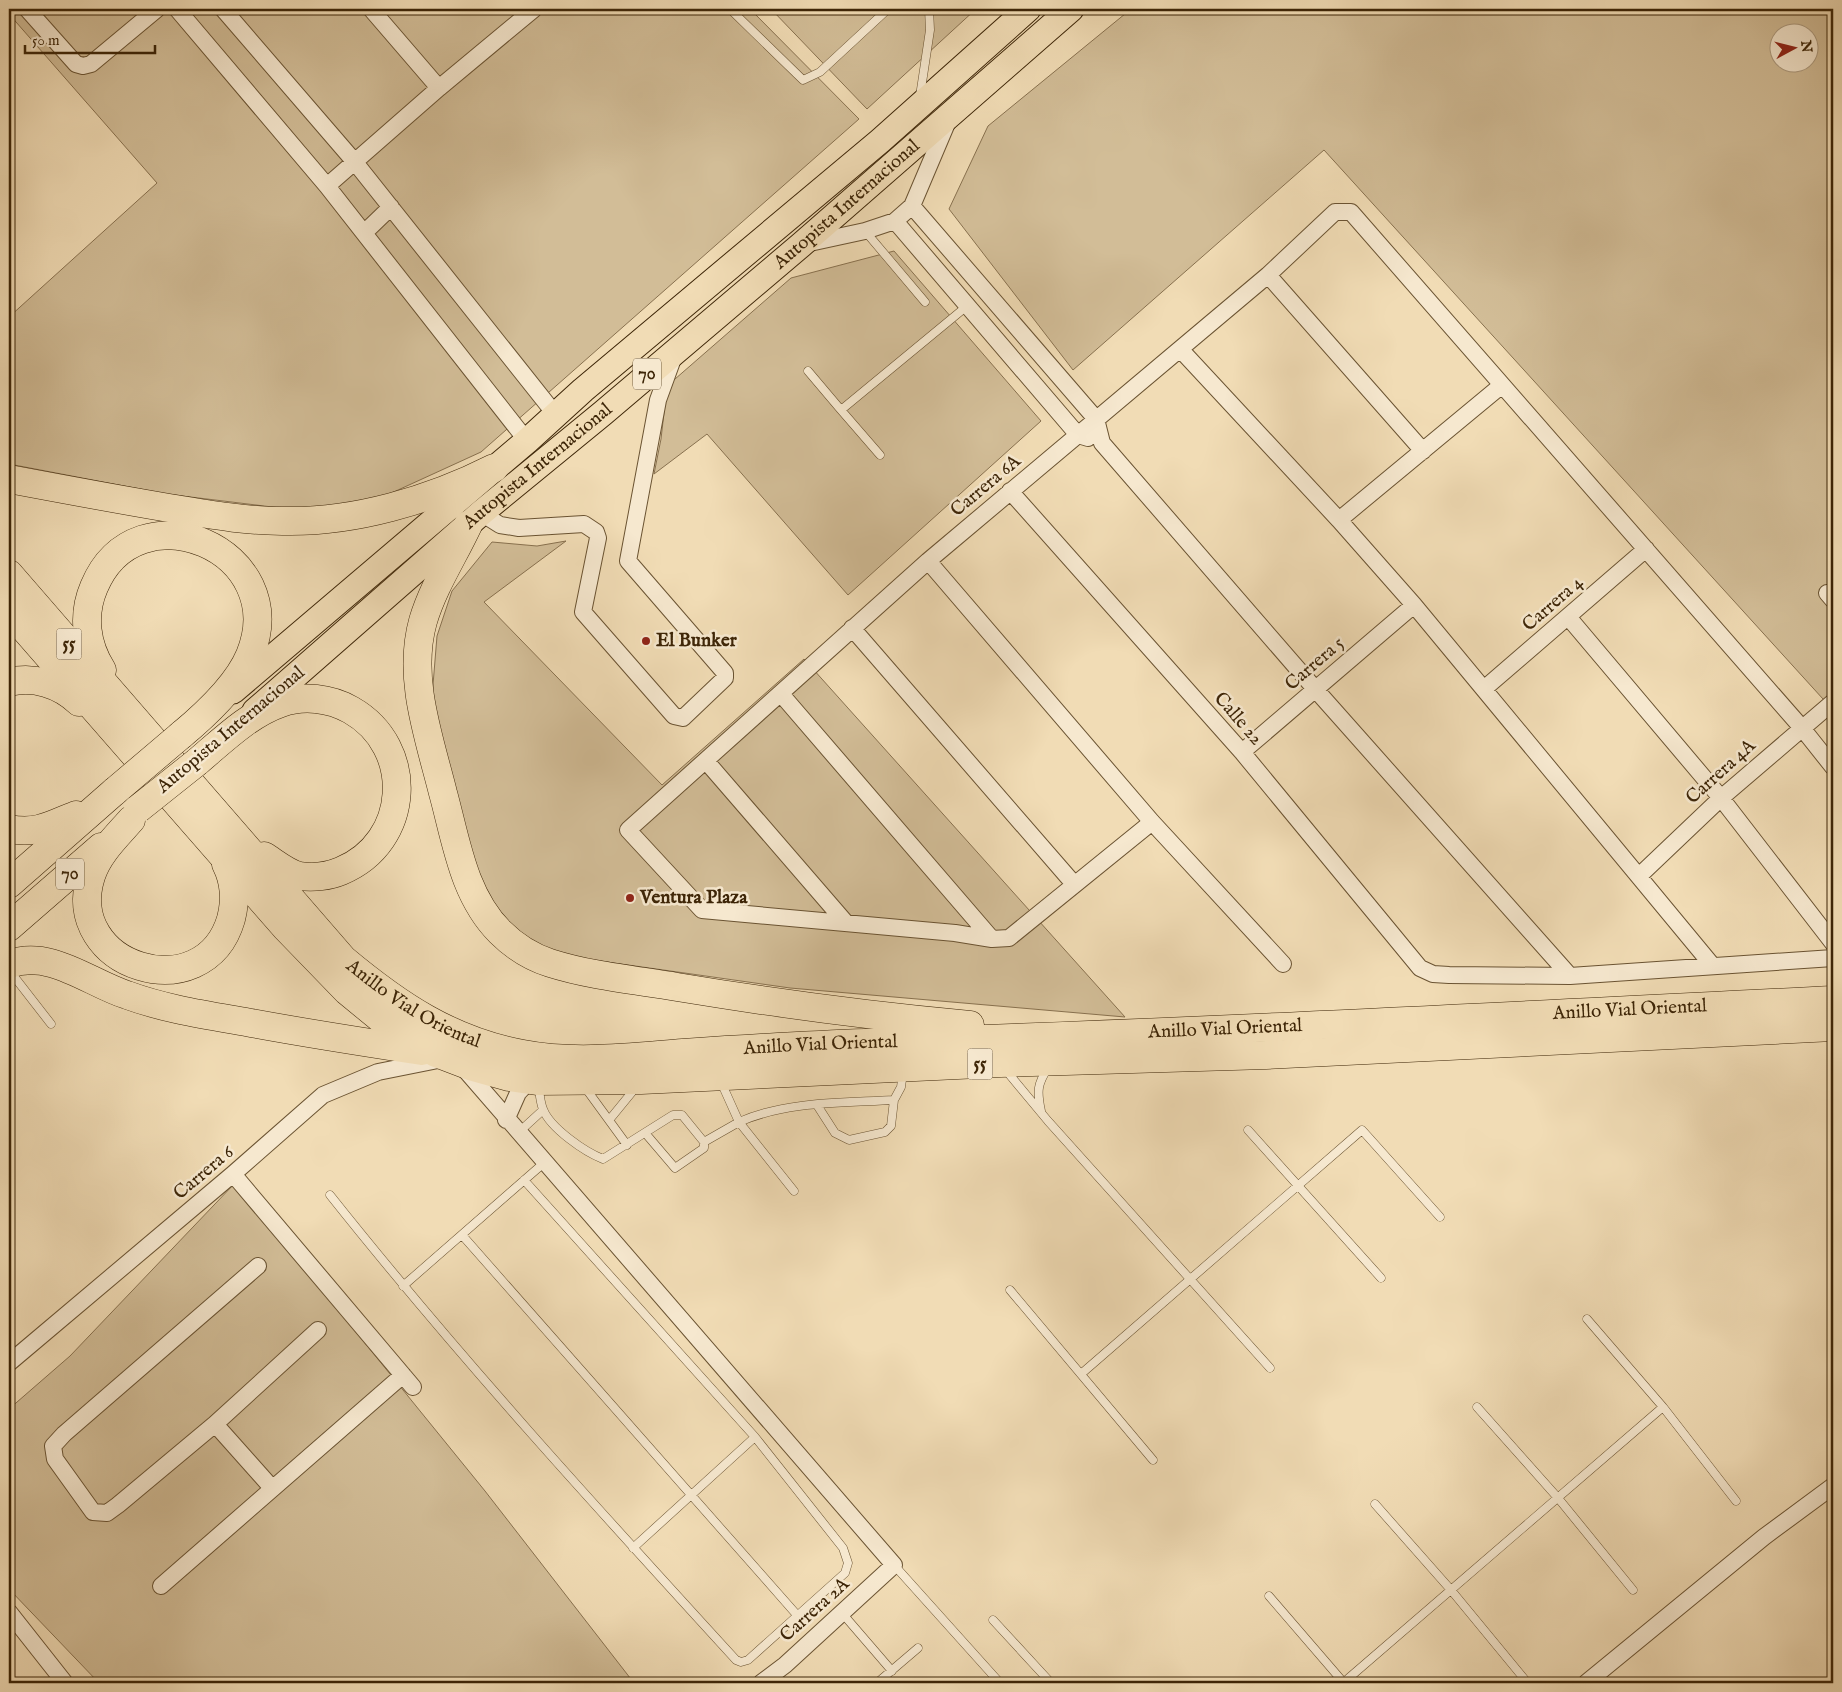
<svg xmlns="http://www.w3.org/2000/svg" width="1842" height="1692" viewBox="0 0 1842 1692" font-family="'IM FELL English',serif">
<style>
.green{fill:#d2bd97;stroke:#88714f;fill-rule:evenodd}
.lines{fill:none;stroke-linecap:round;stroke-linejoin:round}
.lane-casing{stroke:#6a5332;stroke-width:9}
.street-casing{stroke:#6a5332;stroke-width:18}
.primary-casing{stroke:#3d2507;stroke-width:27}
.highway-casing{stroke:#3d2507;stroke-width:29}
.lane{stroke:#f6e8cf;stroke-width:8}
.street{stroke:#f6e8cf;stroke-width:16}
.primary{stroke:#f1dcb5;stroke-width:25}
.highway{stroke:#f1dcb5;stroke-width:28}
.highway-bridge-casing{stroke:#3d2507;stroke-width:29;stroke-linecap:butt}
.highway-bridge{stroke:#f1dcb5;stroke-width:28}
.poi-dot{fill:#8f2418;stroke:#f6e8cf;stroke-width:2}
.labels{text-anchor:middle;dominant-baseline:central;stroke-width:5;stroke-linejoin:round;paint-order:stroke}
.shield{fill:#f6e8cf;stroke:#746043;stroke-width:1}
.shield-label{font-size:18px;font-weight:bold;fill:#3d2507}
.street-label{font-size:19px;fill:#3d2507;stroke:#f6e8cf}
.poi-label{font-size:19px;font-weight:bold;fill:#3d2507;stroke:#f6e8cf;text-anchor:start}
</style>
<rect width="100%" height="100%" fill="#f1dcb5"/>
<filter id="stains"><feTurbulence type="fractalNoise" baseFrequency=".004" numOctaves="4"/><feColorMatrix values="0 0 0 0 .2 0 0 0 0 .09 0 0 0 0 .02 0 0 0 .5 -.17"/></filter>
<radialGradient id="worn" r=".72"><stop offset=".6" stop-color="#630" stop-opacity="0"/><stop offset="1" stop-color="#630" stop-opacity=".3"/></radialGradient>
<path class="green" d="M 9,9 L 750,9 L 859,119 L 481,452 L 374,501 L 305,511 L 166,494 L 9,464 L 9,317 L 157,183 L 9,14 Z
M 771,9 L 976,9 L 867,109 Z
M 1131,9 L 1833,9 L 1833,710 L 1324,150 L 1073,370 L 949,209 L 988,126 ZM 1780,32 L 1810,32 L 1810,62 L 1780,62 Z
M 894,251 L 1041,421 L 848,595 L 707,434 L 654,474 L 661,439 L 667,386 L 791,278 Z
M 566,541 L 484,602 L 662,785 L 804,659 L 1125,1017 L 790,988 L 593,960 L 531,949 L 485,900 L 461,813 L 432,697 L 437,636 L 452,591 L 492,542 L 537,546 Z
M 235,1183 L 485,1491 L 634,1683 L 99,1683 L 9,1589 L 9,1409 L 70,1356 Z"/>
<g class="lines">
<g class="lane-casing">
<path id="lane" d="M 730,9 L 803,80 L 820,72 L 888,9
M 920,96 L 930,30 L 929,9
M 865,231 L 925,302
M 808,371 L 841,410
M 880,455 L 841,410 L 967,306
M 9,970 L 51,1024
M 1004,1068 L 1048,1121 L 1270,1368
M 721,1082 L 739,1122 C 787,1101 843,1103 894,1100 L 901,1087 L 903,1072
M 538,1086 C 540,1093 540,1102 543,1109 C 550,1128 585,1152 603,1159 L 673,1115 L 682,1115 L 704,1142 L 704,1148 L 675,1168 L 646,1134
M 584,1086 L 627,1145
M 817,1105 L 835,1133 L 849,1140 L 885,1132 L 891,1126 L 894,1100
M 1041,1111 C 1037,1092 1037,1084 1048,1068
M 610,1119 L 637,1086
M 1248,1130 L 1381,1278
M 519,1132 L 543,1110
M 704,1142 L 739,1122 L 794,1191
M 330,1195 C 458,1356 597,1508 736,1660 L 741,1662 L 748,1660 L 845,1573 L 848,1563 L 843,1548 L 755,1437 L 524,1180
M 462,1235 L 797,1615
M 403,1286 L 545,1162
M 1010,1290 L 1153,1460
M 1587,1319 L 1663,1407 L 1736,1501
M 1081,1374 L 1362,1130 L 1440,1217
M 1477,1407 L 1558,1498 L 1633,1590
M 1375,1504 L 1451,1590 L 1526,1681
M 633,1548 L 755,1437
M 894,1565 L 1000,1683
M 1269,1596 L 1344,1683
M 842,1613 L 892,1671
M 993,1620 L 1051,1683
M 877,1683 L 918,1648
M 1343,1683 L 1663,1407"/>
</g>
<g class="street-casing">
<path id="street" d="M 27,9 L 76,64 L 83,66 L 91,64 L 157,9
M 177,9 L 327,186 L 527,441
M 223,9 L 354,161 L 555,414
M 371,9 L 439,88
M 327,186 L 439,88 L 534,9
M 912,206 L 1096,419 L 1102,443 L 1316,690 L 1570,976
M 895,221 L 1078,435 L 1088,438
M 364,233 L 391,207
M 805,244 L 865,231 L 895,221 L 912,206 L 948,121
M 1268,275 L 1423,451
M 1180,349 L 1339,520 L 1414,605 L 1712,965
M 1010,491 L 1242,752 L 1420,968 L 1433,974 L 1449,975 L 1570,976 L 1833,958
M 481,513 L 500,525 L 519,528 L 584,524 L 596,532 L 598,538 L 583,612 L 674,716 L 683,718 L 725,678 L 725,673 L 628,561 L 658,400 L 674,356
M 1339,520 L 1502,385
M 928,561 L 1152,822 L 1283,964
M 1827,593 L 1833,600
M 1569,618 L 1721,798 L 1833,943
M 852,628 L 1074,884
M 1485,688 L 1646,549
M 781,694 L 992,939
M 1242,752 L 1414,605
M 706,761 L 846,923
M 1152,822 L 1009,938 L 992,939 L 955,933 L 702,910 L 628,830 L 928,561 L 1268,275 L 1335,212 L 1351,212 L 1802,728 L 1833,767
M 1639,876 L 1721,798 L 1833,702
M 461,1065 L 894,1565 L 785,1665 L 761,1683
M 506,1120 L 518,1093 L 530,1080
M 233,1174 L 413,1387
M 258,1266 L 64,1434 L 53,1446 L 55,1459 L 93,1512 L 107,1513 L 118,1505 L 215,1424 L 318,1330
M 9,1363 L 233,1174 L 323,1095 L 378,1072 L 438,1060
M 215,1424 L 272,1488
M 161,1586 L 403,1375
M 9,1612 L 65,1683
M 1586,1683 L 1764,1537 L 1833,1486"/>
</g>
<g class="primary-casing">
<g id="primary">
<path d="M 233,691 L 527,441 L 583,390 L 880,141 L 1028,9"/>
<path id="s1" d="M 255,711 L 481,513 L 603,413 L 801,245 L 1071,9"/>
</g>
</g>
<g class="highway-casing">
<g id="highway">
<path d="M 9,479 C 62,489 116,499 169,508 C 207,514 244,521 282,521 C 353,523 431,500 494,468"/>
<path d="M 468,525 C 453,557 433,587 423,621 C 407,678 429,737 443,793 C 456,840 463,895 500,932 C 514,946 531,957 550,963 C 591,976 635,980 677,987 C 774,1003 872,1016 970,1025"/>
<path id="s2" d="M 9,574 L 343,959 C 398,1005 451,1041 523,1054 C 574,1064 631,1057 683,1053 C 743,1049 804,1045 865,1043 C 1188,1033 1511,1016 1833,1000"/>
<path d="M 9,611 L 286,928 L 347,991 L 386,1023 L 436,1053 L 470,1066 L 509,1077 L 537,1081 L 641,1080 L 1000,1063 L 1266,1055 L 1833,1027"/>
<path d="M 102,670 C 86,645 82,615 94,587 C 137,484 293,550 250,655 C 238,684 205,715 181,735"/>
<path d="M 9,682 C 34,676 60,684 79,702"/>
<path d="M 197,762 C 222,741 249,714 281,703 C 303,695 330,698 351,710 C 416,747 411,842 341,871 C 329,876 313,878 300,876 C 288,874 274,862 264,856"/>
<path d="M 131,820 C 116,837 98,854 91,876 C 62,967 204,1011 231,919 C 236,900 235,882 226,864"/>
<path d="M 9,829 C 39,834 50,825 76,815"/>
<path d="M 9,884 L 115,791"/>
<path d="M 9,927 L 101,847"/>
<path d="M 9,964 C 51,949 89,983 127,995 C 165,1009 206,1015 246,1022 C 304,1033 363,1042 422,1051"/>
</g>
</g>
<use href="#lane" class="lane"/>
<use href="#street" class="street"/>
<use href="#primary" class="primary"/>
<use href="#highway" class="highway"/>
<g class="highway-bridge-casing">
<path id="highway-bridge" d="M 115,791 L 181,735
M 138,809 L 197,762"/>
</g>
<use href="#highway-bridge" class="highway-bridge"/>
</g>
<g class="poi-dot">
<circle cx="646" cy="641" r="5"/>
<circle cx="630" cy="898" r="5"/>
</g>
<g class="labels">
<g class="shield">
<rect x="633" y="358.5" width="28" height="31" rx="4"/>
<rect x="56.5" y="628.5" width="25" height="31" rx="4"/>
<rect x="56" y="858.5" width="28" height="31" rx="4"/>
<rect x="967.5" y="1048.5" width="25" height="31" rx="4"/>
</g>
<g class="shield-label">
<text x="647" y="374">70</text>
<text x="69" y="644">55</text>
<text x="70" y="874">70</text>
<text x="980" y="1064">55</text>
</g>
<g class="street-label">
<text stroke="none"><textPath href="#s1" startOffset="779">Autopista Internacional</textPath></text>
<text stroke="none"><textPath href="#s1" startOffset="374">Autopista Internacional</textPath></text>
<text transform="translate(986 486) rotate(-40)">Carrera 6A</text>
<text transform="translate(1553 604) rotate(-41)">Carrera 4</text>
<text transform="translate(1315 664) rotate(-41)">Carrera 5</text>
<text transform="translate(1238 719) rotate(49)">Calle 22</text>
<text transform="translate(231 730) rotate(-40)">Autopista Internacional</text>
<text transform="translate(1721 772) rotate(-42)">Carrera 4A</text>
<text stroke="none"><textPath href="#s2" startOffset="594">Anillo Vial Oriental</textPath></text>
<text stroke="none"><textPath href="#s2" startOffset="1824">Anillo Vial Oriental</textPath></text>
<text stroke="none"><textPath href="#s2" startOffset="1419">Anillo Vial Oriental</textPath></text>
<text stroke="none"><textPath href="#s2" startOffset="1014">Anillo Vial Oriental</textPath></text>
<text transform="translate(204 1173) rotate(-40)">Carrera 6</text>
<text transform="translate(815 1610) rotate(-42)">Carrera 2A</text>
</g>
<g class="poi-label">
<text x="656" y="641">El Bunker</text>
<text x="640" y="898">Ventura Plaza</text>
</g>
</g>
<rect width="1842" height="1692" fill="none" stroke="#f1dcb5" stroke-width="30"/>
<rect x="10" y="10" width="1822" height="1672" fill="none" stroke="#3d2507" stroke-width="2.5"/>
<rect x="15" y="15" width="1812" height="1662" fill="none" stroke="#3d2507"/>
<g transform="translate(1794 48) rotate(83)"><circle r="24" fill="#f6e8cf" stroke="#ac9a7f"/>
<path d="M0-4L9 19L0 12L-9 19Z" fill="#8f2418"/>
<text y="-8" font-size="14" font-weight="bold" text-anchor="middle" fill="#3d2507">N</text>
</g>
<path d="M25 45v8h130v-8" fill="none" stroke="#3d2507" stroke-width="2.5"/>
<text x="32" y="45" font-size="15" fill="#3d2507" stroke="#f6e8cf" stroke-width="4" paint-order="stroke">50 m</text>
<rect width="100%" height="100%" filter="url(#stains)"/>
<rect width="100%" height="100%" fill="url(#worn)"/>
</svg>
